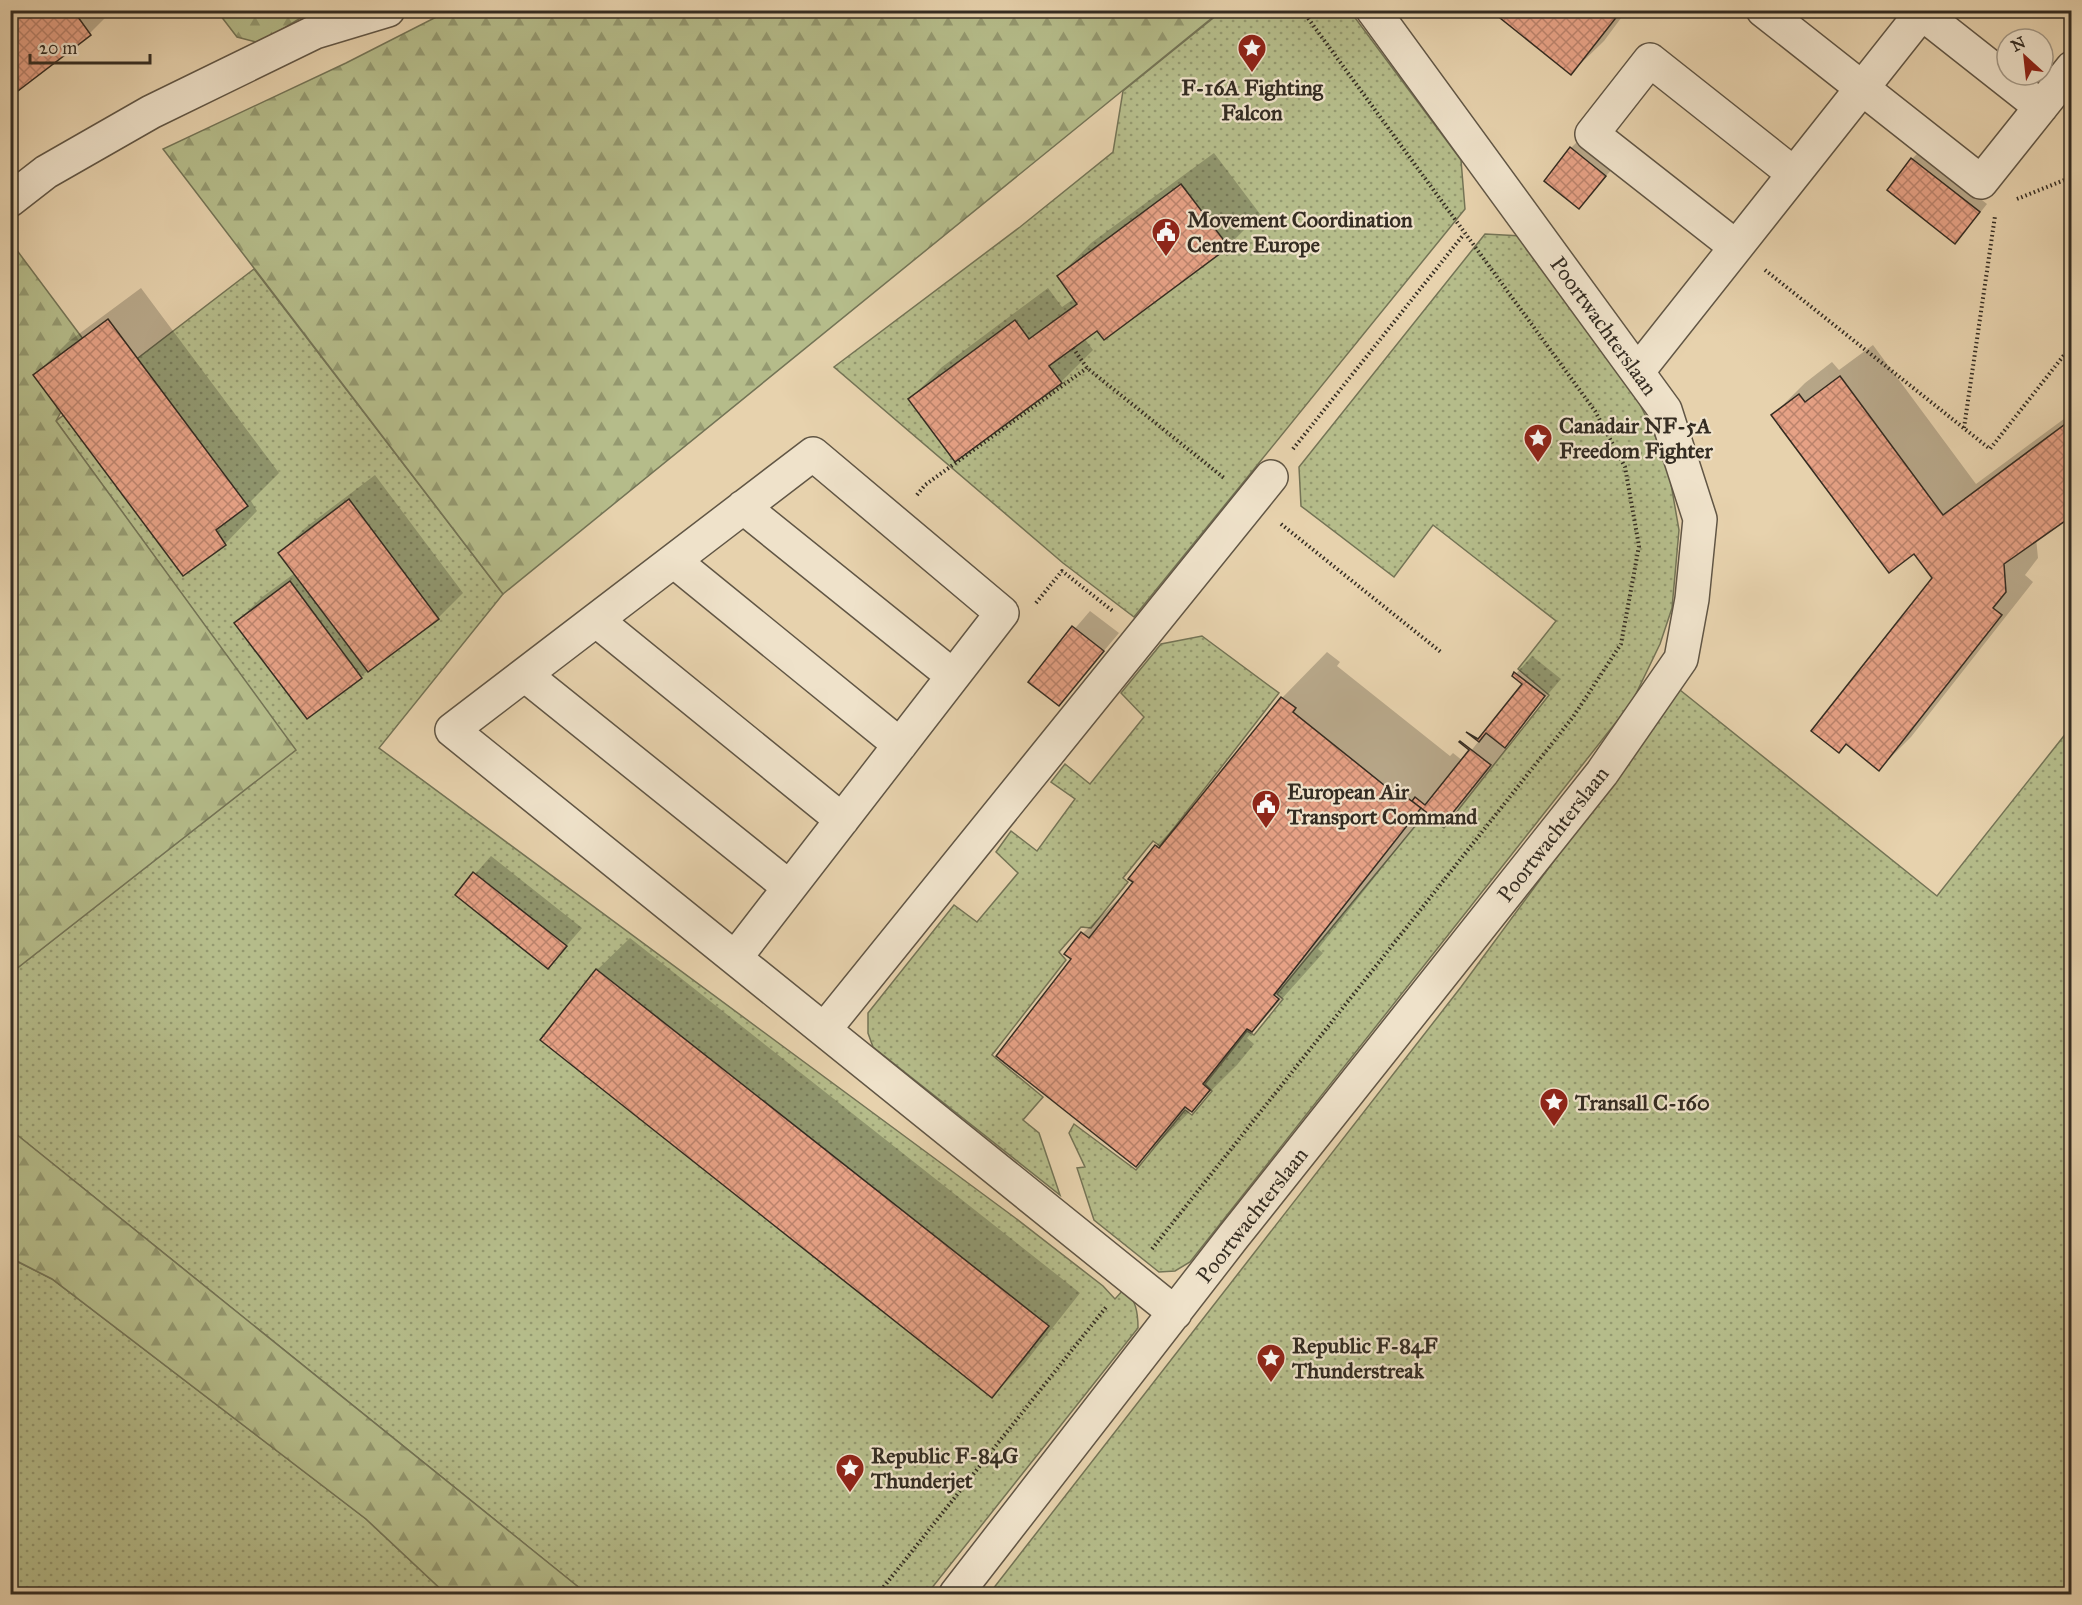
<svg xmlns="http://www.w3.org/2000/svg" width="2082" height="1605" viewBox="0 0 2082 1605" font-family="'IM FELL Great Primer',serif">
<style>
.grass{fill:url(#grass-dots);stroke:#747456;stroke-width:1.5}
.forest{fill:url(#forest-firs);stroke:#747456;stroke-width:1.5}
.shadow{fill:#0003}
.building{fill:url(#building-cross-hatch);stroke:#342c22;stroke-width:1.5}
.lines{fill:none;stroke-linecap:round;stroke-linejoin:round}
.minor-casing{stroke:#615645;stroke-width:36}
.path{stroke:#342c22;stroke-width:4;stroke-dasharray:1.5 3;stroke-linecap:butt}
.minor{stroke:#efe2ca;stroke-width:33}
.labels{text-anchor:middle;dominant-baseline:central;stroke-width:4.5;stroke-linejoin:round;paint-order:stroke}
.poi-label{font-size:22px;font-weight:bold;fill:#342c22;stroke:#efe2ca;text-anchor:start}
.street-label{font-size:22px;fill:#342c22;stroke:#efe2ca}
</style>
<defs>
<pattern id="grass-dots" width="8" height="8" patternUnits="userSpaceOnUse" patternTransform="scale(1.5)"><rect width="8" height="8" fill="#b5bc8a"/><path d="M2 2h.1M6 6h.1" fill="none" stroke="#949970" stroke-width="1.8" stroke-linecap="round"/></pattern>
<pattern id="forest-firs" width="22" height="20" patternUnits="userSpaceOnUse" patternTransform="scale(1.5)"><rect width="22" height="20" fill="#b5bc8a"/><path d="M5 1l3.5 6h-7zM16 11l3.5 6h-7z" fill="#949970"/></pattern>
<pattern id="building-cross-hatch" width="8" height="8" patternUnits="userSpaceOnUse" patternTransform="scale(1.5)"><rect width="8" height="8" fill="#e6a185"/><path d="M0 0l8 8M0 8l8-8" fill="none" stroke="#bb836c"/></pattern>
</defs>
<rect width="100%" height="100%" fill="#e7d2ad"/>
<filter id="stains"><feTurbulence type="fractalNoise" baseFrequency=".00333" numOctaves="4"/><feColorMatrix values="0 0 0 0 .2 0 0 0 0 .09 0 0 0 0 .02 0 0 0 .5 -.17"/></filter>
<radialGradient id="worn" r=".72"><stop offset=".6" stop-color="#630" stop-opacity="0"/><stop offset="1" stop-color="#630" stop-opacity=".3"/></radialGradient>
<path class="grass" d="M 1216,11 L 1350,11 L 1461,160 L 1465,209 L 1134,617 L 1063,563 L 834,367 L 1020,227 L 1113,152 L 1123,91 L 1218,14 Z
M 1485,234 L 1522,236 L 1637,398 L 1667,461 L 1679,530 L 1672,608 L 1660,644 L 1632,702 L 1190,1262 L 1175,1271 L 1159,1272 L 1094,1220 L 1077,1168 L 1085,1167 L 1069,1133 L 1074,1124 L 1136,1170 L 1185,1110 L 1192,1115 L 1212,1091 L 1205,1084 L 1247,1031 L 1254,1035 L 1283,999 L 1277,994 L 1426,813 L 1444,828 L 1549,695 L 1518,669 L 1556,621 L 1433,525 L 1394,577 L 1301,506 L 1299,467 Z
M 254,269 L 503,594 L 379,748 L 1014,1217 L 1103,1286 L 1115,1299 L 1124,1289 C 1136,1299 1138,1313 1138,1328 L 927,1594 L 587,1594 L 11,1130 L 11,973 L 295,750 L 56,421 Z
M 1202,636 L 1279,693 L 1160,846 L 1153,841 L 1123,878 L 1128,882 L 1091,928 L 1081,927 L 1059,952 L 1066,960 L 992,1055 L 1043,1097 L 1023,1120 L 1039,1133 L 1060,1195 L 873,1047 L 868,1033 L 868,1013 L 954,905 L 977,922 L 1018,873 L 996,852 L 1011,831 L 1037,851 L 1075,799 L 1051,782 L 1065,764 L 1090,784 L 1144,717 L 1121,693 L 1161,644 Z
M 1675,686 L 1937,896 L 2071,727 L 2071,1594 L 989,1594 L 1461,987 L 1620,771 Z
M 10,1258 L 52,1279 L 366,1519 L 446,1594 L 11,1594 Z"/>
<path class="forest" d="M 217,11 L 312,11 L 260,43 L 237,37 Z
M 1216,11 L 1218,13 L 503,594 L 163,149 L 346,63 L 448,11 Z
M 10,241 L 89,347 L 81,377 L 56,421 L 296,750 L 11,973 Z
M 11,1130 L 587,1594 L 446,1594 L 366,1519 L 52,1279 L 11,1258 Z"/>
<path class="shadow" d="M 10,10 L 113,10 L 90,33 L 10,95 Z
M 1492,10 L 1627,10 L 1604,41 L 1571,73 Z
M 1579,140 L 1613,168 L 1579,207 L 1571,148 Z
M 1920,151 L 1987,204 L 1963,234 L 1912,159 Z
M 1214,153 L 1260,214 L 1228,246 L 1084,338 L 1093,350 L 1061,382 L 910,399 L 942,367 L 1048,288 L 1062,307 L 1075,298 L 1059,276 L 1091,243 Z
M 141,288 L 279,473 L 251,501 L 257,511 L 225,544 L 35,375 L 68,342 Z
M 1873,345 L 1976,484 L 2072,413 L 2072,513 L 2036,538 L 2038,558 L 2025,575 L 2033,582 L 1911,737 L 1879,769 L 1934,578 L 1914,552 L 1773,415 L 1805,383 L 1832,362 L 1839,370 Z
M 375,475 L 463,593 L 438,618 L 307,717 L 236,623 L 261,598 L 295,573 L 280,553 L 305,528 Z
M 1090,611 L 1119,633 L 1059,704 L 1030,681 Z
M 1327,652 L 1340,662 L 1337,666 L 1450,756 L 1453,753 L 1463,761 L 1524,684 L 1514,676 L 1532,656 L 1561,679 L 1504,746 L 1507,748 L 1460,807 L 1443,824 L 1427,811 L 1318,949 L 1323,953 L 1247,1038 L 1254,1044 L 1237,1065 L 1136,1165 L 1073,959 L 1066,953 L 1083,933 L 1129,889 L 1135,882 L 1130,878 L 1156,846 L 1194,808 L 1282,698 Z
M 491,856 L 582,928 L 548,967 L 457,895 Z
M 630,938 L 1080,1293 L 1024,1364 L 992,1396 L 542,1040 L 597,970 Z"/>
<path class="building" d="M 10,10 L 73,10 L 91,35 L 10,97 Z
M 1490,10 L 1622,10 L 1571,75 Z
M 1570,147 L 1606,176 L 1579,209 L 1544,181 Z
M 1911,158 L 1980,212 L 1955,244 L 1887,190 Z
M 1181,184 L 1229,247 L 1104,340 L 1097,331 L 1049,366 L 1062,383 L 955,462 L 908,399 L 1015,320 L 1029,339 L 1077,304 L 1057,276 Z
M 108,319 L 248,506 L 216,530 L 226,545 L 183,576 L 33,375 Z
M 1840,376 L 1943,515 L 2072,419 L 2072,516 L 2004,564 L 2006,592 L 1993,608 L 2002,615 L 1879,771 L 1846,744 L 1839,753 L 1811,731 L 1932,578 L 1914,554 L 1889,573 L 1771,415 L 1799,394 L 1805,402 Z
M 349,499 L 439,619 L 368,672 L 278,553 Z
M 290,581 L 362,678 L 307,719 L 234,623 Z
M 1072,626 L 1104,651 L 1059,706 L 1028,682 Z
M 1514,672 L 1545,696 L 1505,748 L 1486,733 L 1479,742 L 1466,732 L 1478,739 L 1522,684 L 1512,676 Z
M 1281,697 L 1296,708 L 1293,712 L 1404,801 L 1406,797 L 1421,808 L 1274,995 L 1279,999 L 1252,1032 L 1247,1029 L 1203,1084 L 1210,1090 L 1192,1112 L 1185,1107 L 1136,1167 L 996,1056 L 1071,959 L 1064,954 L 1081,932 L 1089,938 L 1133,882 L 1128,879 L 1155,845 L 1159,848 Z
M 1460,741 L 1491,765 L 1443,825 L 1412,801 L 1415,797 L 1425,805 L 1469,750 L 1459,742 Z
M 473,872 L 567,946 L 548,969 L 455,895 Z
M 596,969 L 1049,1326 L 992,1398 L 540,1040 Z"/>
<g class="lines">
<g class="minor-casing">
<path id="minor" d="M 1763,10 L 1981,182 L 2072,68
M 1918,10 L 2041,107
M 10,200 L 46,172 L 151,112 L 315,32 L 388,10
M 1736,247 L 1592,134 L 1650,60 L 1794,174
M 1638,371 L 1924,10
M 743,507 L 953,676
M 674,561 L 900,745
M 596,620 L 842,820
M 525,675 L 789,887
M 735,958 L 1002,613 L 813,454 L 452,730 L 1175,1313
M 824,1030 L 1271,477
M 956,1594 L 1233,1237 L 1602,773 L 1681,659 L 1692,599 L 1700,519 L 1665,410 L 1373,10"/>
</g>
<path class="path" d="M 2017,199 L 2072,177
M 1765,270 L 1990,449 L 2072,345
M 1073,348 L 1087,368 L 1224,478
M 1964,428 L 1995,216
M 1293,449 L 1464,234
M 917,495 L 925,485 L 1087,368
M 1281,524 L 1442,653
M 1036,603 L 1062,571 L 1114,612
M 1152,1249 L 1573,717 L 1621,644 L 1639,546 L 1625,467 L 1595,411 L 1302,10
M 878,1594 L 1107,1306"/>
<use href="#minor" class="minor"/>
</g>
<defs>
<g id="sight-pin" transform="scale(1.5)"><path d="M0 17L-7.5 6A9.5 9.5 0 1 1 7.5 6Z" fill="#8f2418" stroke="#efe2ca"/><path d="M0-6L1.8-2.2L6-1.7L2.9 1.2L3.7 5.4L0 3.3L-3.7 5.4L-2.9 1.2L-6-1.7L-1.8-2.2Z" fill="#fff"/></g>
<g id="civic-pin" transform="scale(1.5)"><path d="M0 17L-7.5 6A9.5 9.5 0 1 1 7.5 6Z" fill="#8f2418" stroke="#efe2ca"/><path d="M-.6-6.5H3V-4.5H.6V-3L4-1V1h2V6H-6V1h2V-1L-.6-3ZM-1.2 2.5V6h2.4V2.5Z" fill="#fff"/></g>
</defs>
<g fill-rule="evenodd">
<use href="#sight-pin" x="1252" y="48"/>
<use href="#civic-pin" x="1166" y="232"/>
<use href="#sight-pin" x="1538" y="438"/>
<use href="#civic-pin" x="1266" y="804"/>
<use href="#sight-pin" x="1554" y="1102"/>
<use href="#sight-pin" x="1271" y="1358"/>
<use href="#sight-pin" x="850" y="1468"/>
</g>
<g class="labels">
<g class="poi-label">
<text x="1252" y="87" text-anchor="middle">F-16A Fighting<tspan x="1252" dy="25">Falcon</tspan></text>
<text x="1187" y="219">Movement Coordination<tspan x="1187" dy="25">Centre Europe</tspan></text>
<text x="1559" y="425">Canadair NF-5A<tspan x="1559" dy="25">Freedom Fighter</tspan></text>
<text x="1287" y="791">European Air<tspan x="1287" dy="25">Transport Command</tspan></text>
<text x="1575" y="1102">Transall C-160</text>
<text x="1292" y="1345">Republic F-84F<tspan x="1292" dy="25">Thunderstreak</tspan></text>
<text x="871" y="1455">Republic F-84G<tspan x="871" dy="25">Thunderjet</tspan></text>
</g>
<g class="street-label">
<text transform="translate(1604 326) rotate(54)">Poortwachterslaan</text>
<text transform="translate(1553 834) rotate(-52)">Poortwachterslaan</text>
<text transform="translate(1252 1215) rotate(-52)">Poortwachterslaan</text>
</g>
</g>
<rect width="2082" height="1605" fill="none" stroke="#e7d2ad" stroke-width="36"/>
<rect x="12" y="12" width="2058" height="1581" fill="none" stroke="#342c22" stroke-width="3"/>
<rect x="18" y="18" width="2046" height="1569" fill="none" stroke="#342c22" stroke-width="1.5"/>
<g transform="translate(2025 57) rotate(333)"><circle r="28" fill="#efe2ca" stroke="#a49987" stroke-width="1.5"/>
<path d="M0-4.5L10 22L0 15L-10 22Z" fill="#8f2418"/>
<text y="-9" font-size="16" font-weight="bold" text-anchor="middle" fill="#342c22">N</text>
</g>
<path d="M30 54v9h120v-9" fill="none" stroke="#342c22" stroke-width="3"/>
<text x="39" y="54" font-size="18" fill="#342c22" stroke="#efe2ca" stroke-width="4.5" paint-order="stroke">20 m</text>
<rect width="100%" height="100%" filter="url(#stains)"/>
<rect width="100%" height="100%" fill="url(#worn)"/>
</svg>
